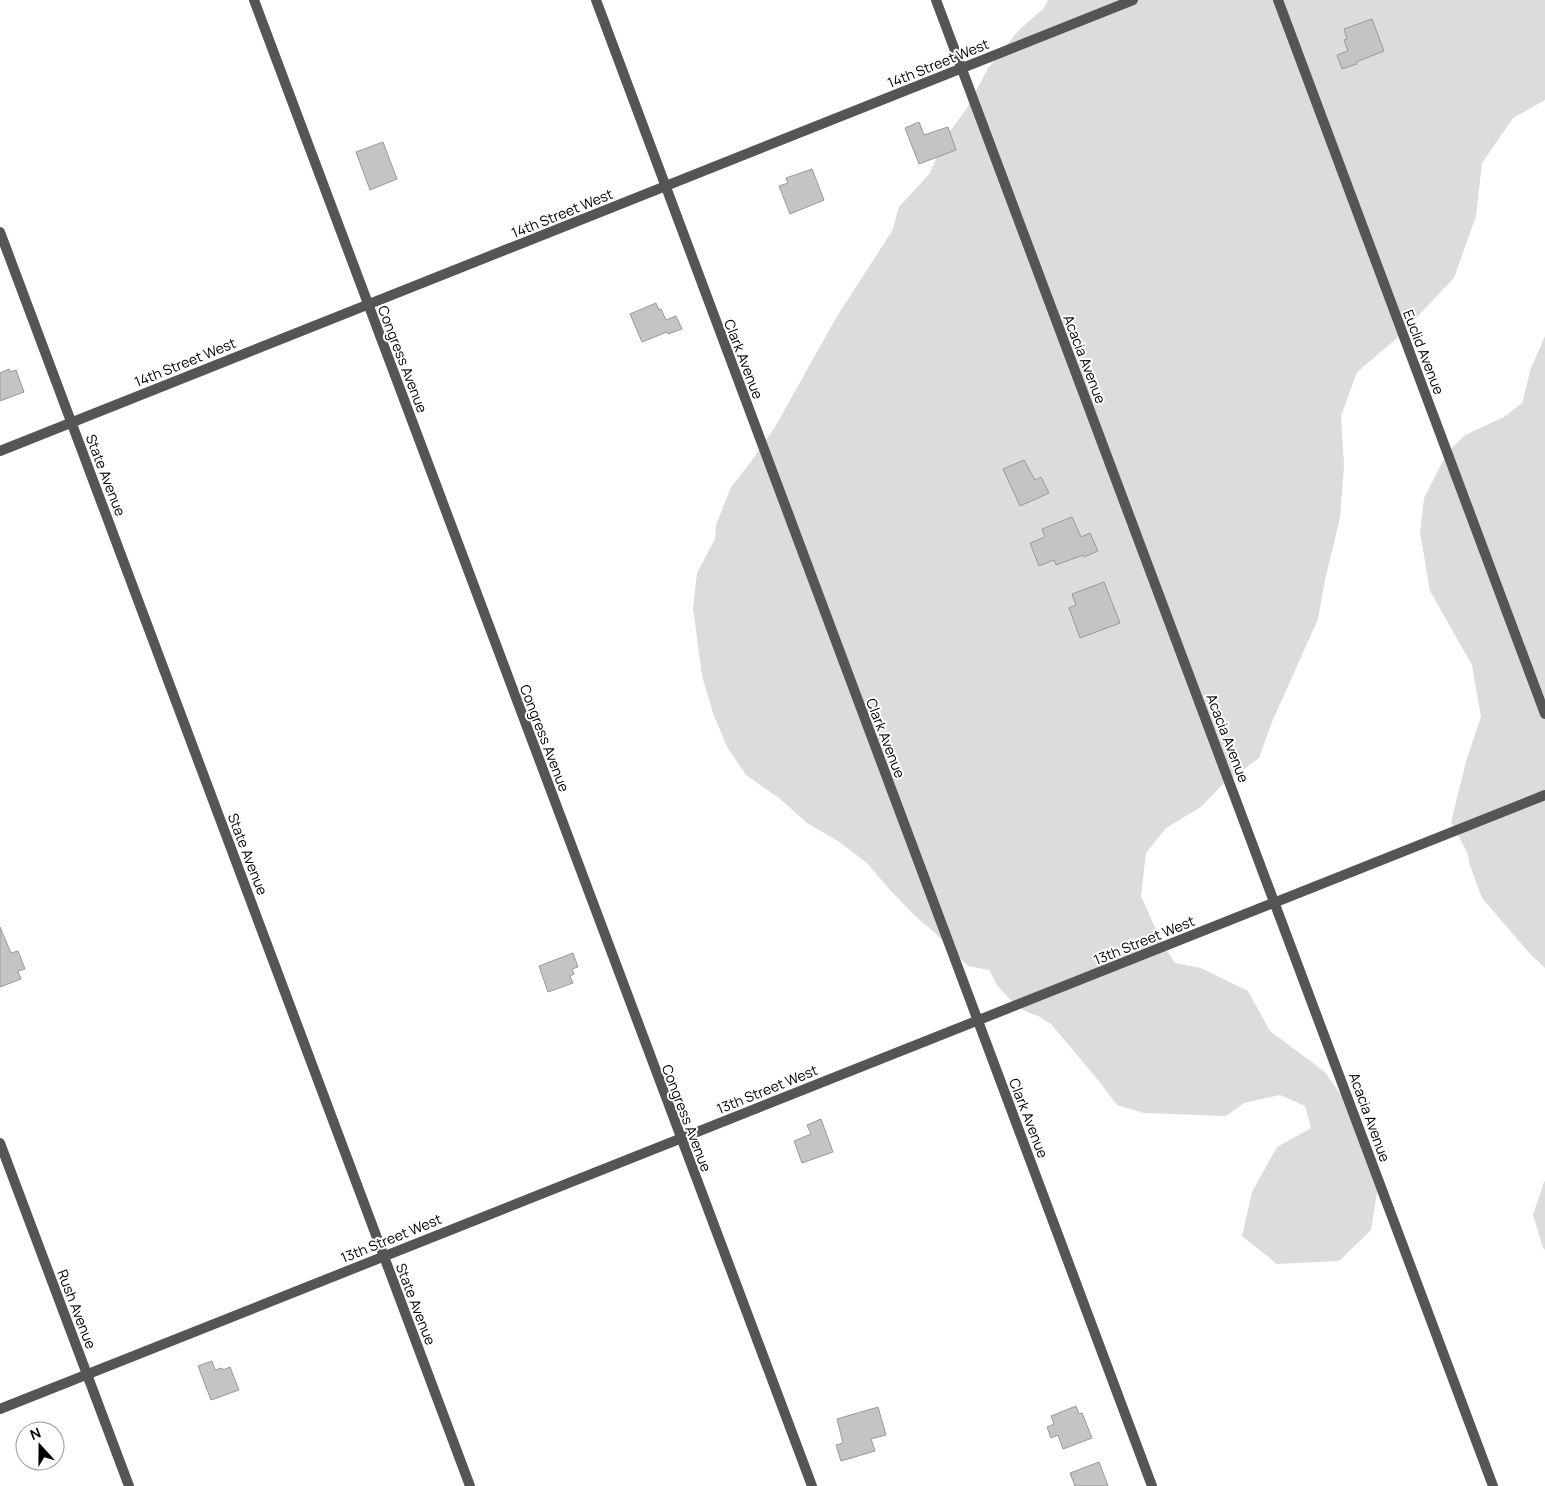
<svg xmlns="http://www.w3.org/2000/svg" width="1545" height="1486" viewBox="0 0 1545 1486" font-family="Manrope,sans-serif">
<style>
.green{fill:#dcdcdc}
.building{fill:#c4c4c4;stroke:#999}
.lines{fill:none;stroke-linecap:round;stroke-linejoin:round}
.street{stroke:#555;stroke-width:10}
.labels{text-anchor:middle;dominant-baseline:central;stroke-width:4;stroke-linejoin:round;paint-order:stroke}
.street-label{font-size:14px;fill:#000;stroke:#fff}
</style>
<rect width="100%" height="100%" fill="#fff"/>
<path class="green" d="M 1048,0 L 1545,0 L 1545,100 L 1513,118 L 1482,163 L 1476,216 L 1454,278 L 1396,339 L 1357,372 L 1341,416 L 1344,466 L 1340,518 L 1325,580 L 1318,619 L 1272,722 L 1259,758 L 1220,787 L 1201,807 L 1166,828 L 1146,853 L 1141,896 L 1162,943 L 1175,963 L 1201,968 L 1248,991 L 1270,1031 L 1325,1072 L 1359,1121 L 1378,1186 L 1371,1230 L 1339,1261 L 1277,1264 L 1242,1236 L 1252,1192 L 1277,1147 L 1311,1128 L 1305,1106 L 1280,1095 L 1244,1103 L 1226,1116 L 1144,1113 L 1117,1105 L 1098,1080 L 1051,1024 L 1038,1016 L 1027,1012 L 1015,1005 L 997,985 L 989,970 L 968,966 L 934,932 L 915,916 L 889,889 L 867,863 L 838,841 L 807,823 L 779,798 L 746,775 L 727,747 L 713,713 L 702,676 L 693,608 L 697,573 L 715,539 L 716,525 L 731,487 L 750,463 L 775,427 L 836,318 L 892,231 L 899,207 L 930,173 L 945,138 L 967,108 L 988,68 L 1019,30 L 1044,8 Z
M 1545,336 L 1545,968 L 1530,954 L 1482,898 L 1469,863 L 1468,854 L 1451,822 L 1467,758 L 1481,717 L 1472,665 L 1430,591 L 1420,532 L 1424,498 L 1447,453 L 1465,435 L 1504,417 L 1522,403 L 1531,368 Z
M 1545,1181 L 1545,1250 L 1543,1248 L 1533,1215 L 1544,1182 Z"/>
<path class="building" d="M 1372,19 L 1384,51 L 1356,62 L 1357,64 L 1342,69 L 1337,55 L 1348,51 L 1344,40 L 1347,39 L 1344,29 Z
M 919,122 L 924,135 L 948,127 L 956,150 L 919,164 L 905,128 Z
M 383,142 L 397,179 L 370,190 L 356,152 Z
M 812,169 L 824,200 L 790,214 L 779,186 L 788,183 L 786,178 Z
M 656,303 L 659,310 L 661,309 L 666,320 L 676,316 L 682,329 L 668,334 L 667,332 L 642,342 L 630,314 Z
M 9,369 L 10,372 L 16,370 L 24,392 L 0,401 L 0,373 Z
M 1024,460 L 1035,480 L 1041,477 L 1049,493 L 1020,506 L 1003,469 Z
M 1072,517 L 1081,537 L 1090,533 L 1098,551 L 1084,557 L 1083,555 L 1056,565 L 1054,560 L 1039,566 L 1030,543 L 1045,537 L 1042,529 Z
M 1104,582 L 1120,623 L 1080,638 L 1069,608 L 1076,605 L 1072,594 Z
M 0,927 L 11,953 L 18,951 L 25,969 L 18,971 L 21,979 L 0,987 Z
M 573,953 L 578,967 L 572,969 L 574,974 L 570,976 L 573,983 L 548,992 L 539,966 Z
M 821,1119 L 833,1152 L 802,1163 L 794,1141 L 811,1134 L 807,1125 Z
M 212,1361 L 215,1370 L 222,1368 L 223,1370 L 230,1367 L 239,1390 L 211,1400 L 198,1366 Z
M 1076,1406 L 1079,1414 L 1082,1413 L 1092,1438 L 1063,1449 L 1058,1435 L 1051,1438 L 1047,1427 L 1054,1424 L 1051,1416 Z
M 878,1407 L 886,1435 L 871,1439 L 875,1451 L 841,1461 L 836,1445 L 843,1443 L 837,1419 Z
M 1099,1462 L 1108,1486 L 1075,1486 L 1070,1473 Z"/>
<g class="lines">
<path class="street" d="M 254,0 L 812,1486
M 596,0 L 1152,1486
M 936,0 L 1493,1486
M 1278,0 L 1545,714
M 0,232 L 470,1486
M 0,451 L 1133,0
M 0,1143 L 129,1486
M 0,1409 L 1545,795"/>
</g>
<g class="labels">
<g class="street-label">
<text transform="translate(938 63) rotate(-22)">14th Street West</text>
<text transform="translate(562 213) rotate(-22)">14th Street West</text>
<text transform="translate(1424 352) rotate(69)">Euclid Avenue</text>
<text transform="translate(403 359) rotate(69)">Congress Avenue</text>
<text transform="translate(744 359) rotate(69)">Clark Avenue</text>
<text transform="translate(1085 359) rotate(69)">Acacia Avenue</text>
<text transform="translate(185 362) rotate(-22)">14th Street West</text>
<text transform="translate(106 475) rotate(69)">State Avenue</text>
<text transform="translate(545 738) rotate(69)">Congress Avenue</text>
<text transform="translate(886 738) rotate(69)">Clark Avenue</text>
<text transform="translate(1228 738) rotate(69)">Acacia Avenue</text>
<text transform="translate(248 854) rotate(69)">State Avenue</text>
<text transform="translate(1144 940) rotate(-22)">13th Street West</text>
<text transform="translate(767 1089) rotate(-22)">13th Street West</text>
<text transform="translate(1370 1117) rotate(70)">Acacia Avenue</text>
<text transform="translate(687 1118) rotate(69)">Congress Avenue</text>
<text transform="translate(1029 1118) rotate(69)">Clark Avenue</text>
<text transform="translate(391 1238) rotate(-22)">13th Street West</text>
<text transform="translate(416 1304) rotate(69)">State Avenue</text>
<text transform="translate(77 1309) rotate(69)">Rush Avenue</text>
</g>
</g>
<g transform="translate(40 1446) rotate(339)"><circle r="24" fill="#ffffff" stroke="#999999"/>
<path d="M0-4L9 19L0 12L-9 19Z" fill="#000000"/>
<text y="-8" font-size="14" font-weight="bold" text-anchor="middle" fill="#000000">N</text>
</g>
</svg>
